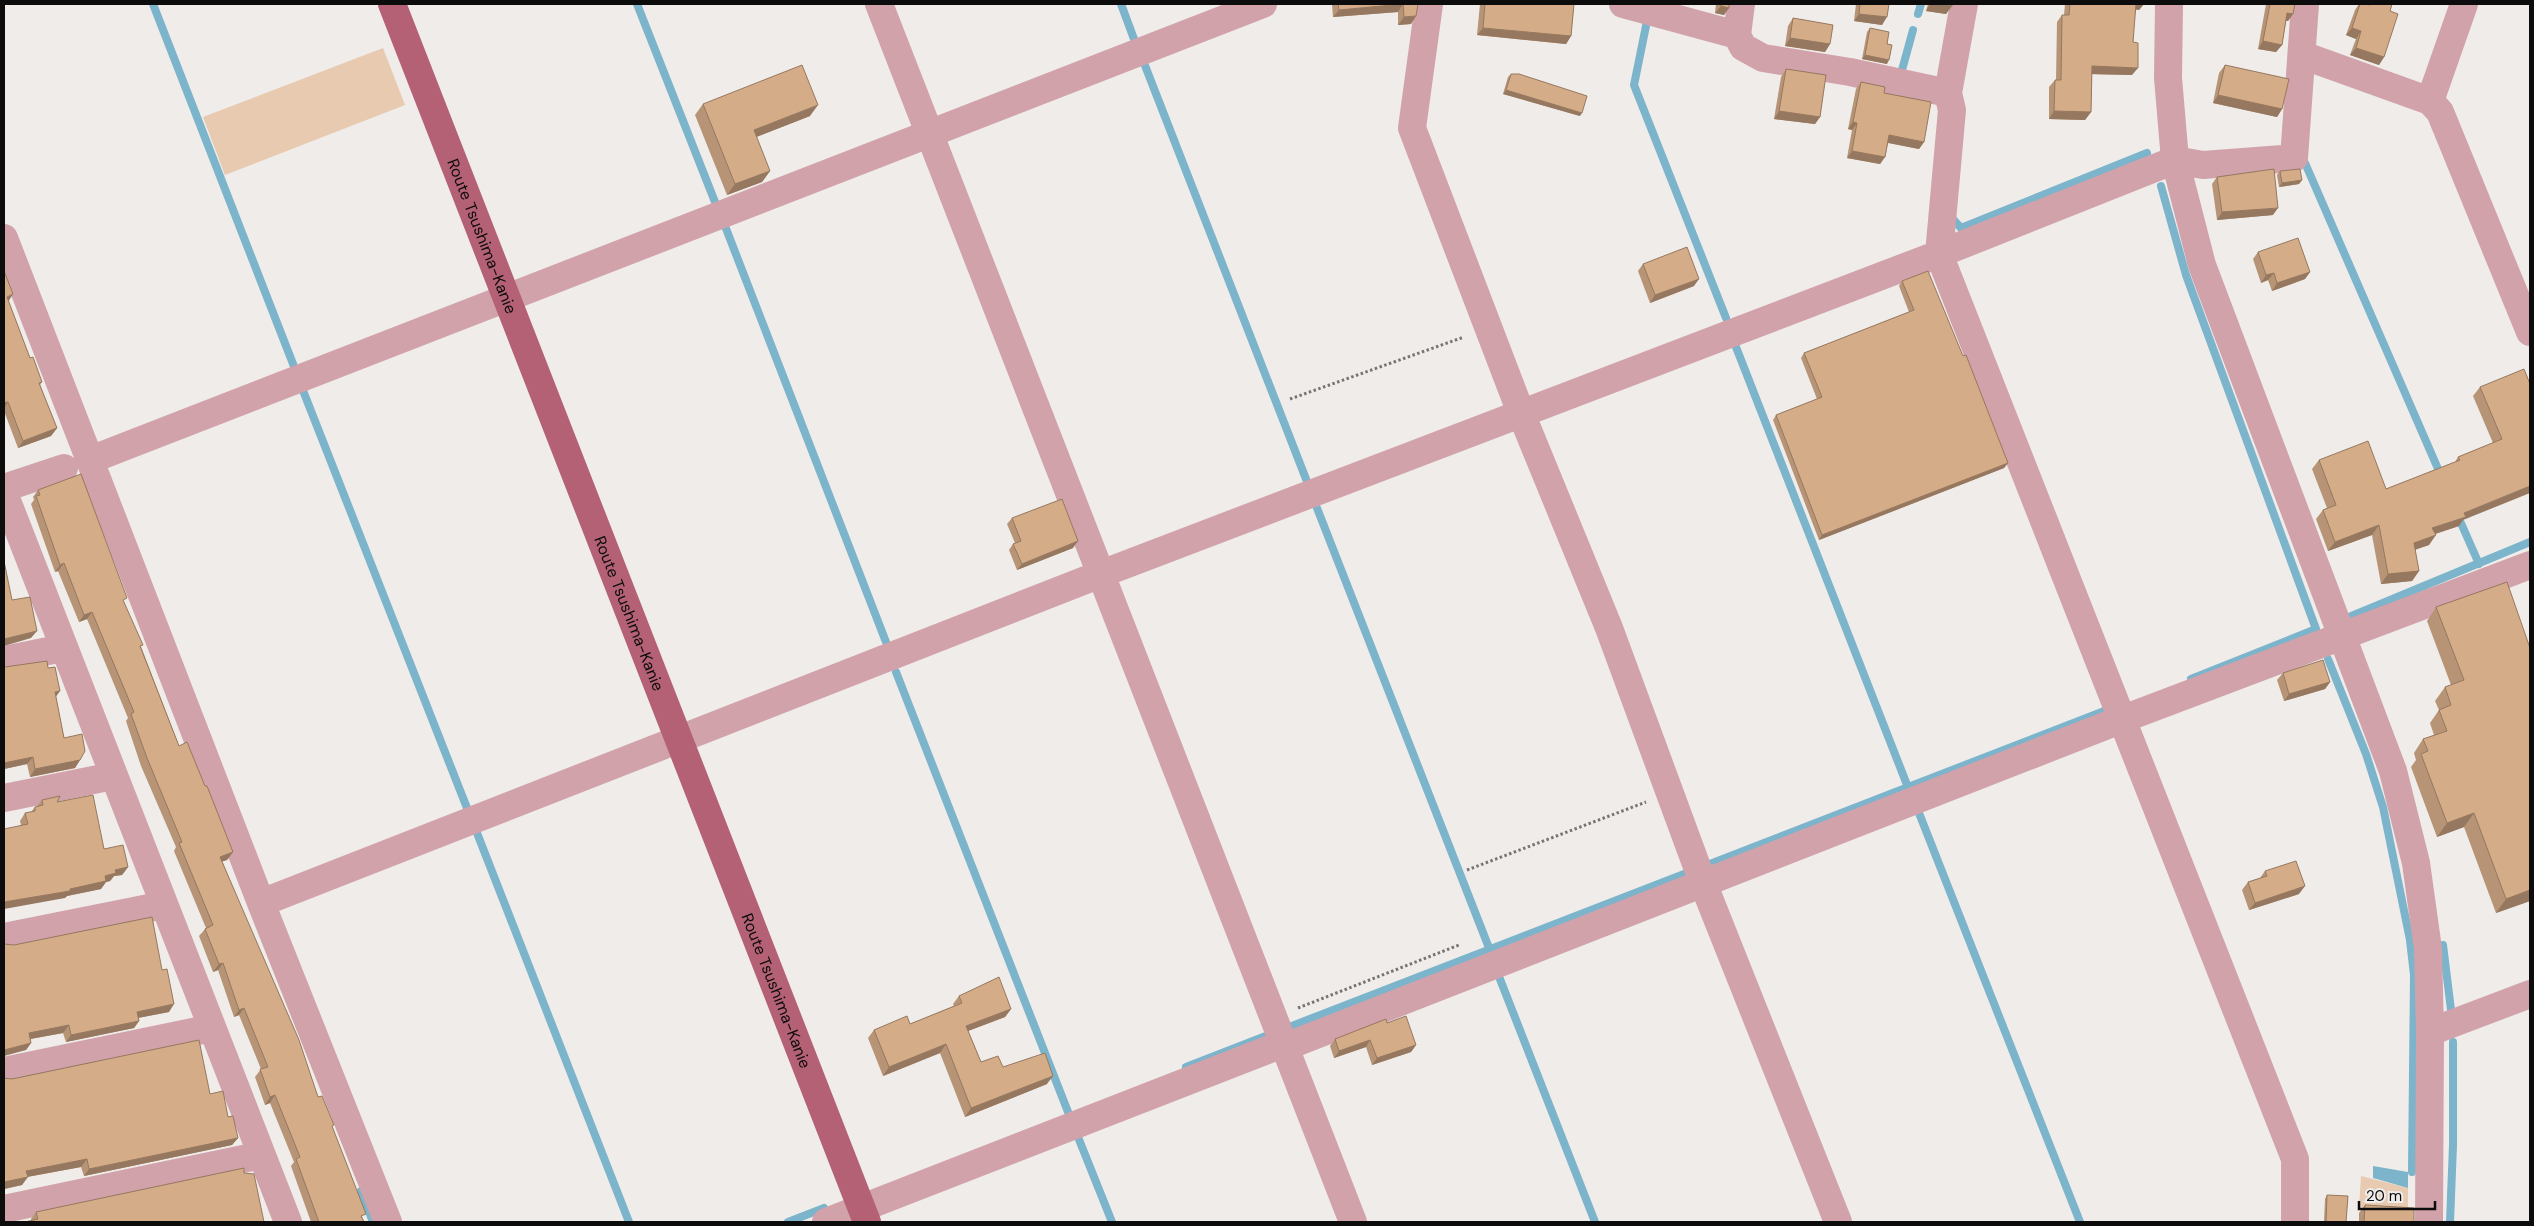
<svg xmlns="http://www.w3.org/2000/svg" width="2534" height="1226" viewBox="0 0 2534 1226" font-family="'DM Sans',sans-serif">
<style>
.green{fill:#e8cab0}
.water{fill:#7bb4cb}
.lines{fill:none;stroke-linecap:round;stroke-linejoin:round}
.stream{stroke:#7bb4cb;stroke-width:8}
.path{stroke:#777574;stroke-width:3;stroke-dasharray:2.5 2.5;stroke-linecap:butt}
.minor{stroke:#d2a2ab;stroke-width:28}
.major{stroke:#b46175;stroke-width:28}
.wall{fill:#b79475}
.shaded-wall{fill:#95785f}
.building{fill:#d5ac88;stroke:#95785f}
.labels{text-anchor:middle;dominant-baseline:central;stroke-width:4;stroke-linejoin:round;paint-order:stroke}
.street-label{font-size:16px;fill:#0d0c0c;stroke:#efecea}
</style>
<rect width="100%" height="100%" fill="#efecea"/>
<path class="green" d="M 383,48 L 405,105 L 225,175 L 203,117 Z
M 2361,1176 L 2408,1188 L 2408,1212 L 2359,1207 Z"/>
<path class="water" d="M 2373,1166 L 2408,1172 L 2408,1188 L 2373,1178 Z"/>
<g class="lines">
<path class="stream" d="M 153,4 L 295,369
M 637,4 L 715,202
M 1121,4 L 1134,39
M 1918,14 L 1921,4
M 1647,21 L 1634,85 L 1726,318
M 1144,63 L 1306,479
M 1902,70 L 1913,30
M 2305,163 L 2442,478
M 2161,186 L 2186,275 L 2316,629 L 2191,679
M 1951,217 L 1961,228 L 2147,153
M 725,226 L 886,642
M 1736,347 L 1909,790
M 302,388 L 467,808
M 1317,508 L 1491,953
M 2457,514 L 2479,564
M 2349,617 L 2530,542
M 2328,659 L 2366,754 L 2383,807 L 2410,940 L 2414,975 L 2412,1172
M 896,672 L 1070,1117
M 1919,813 L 2080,1222
M 477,833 L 629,1222
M 2443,945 L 2451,1010
M 1498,974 L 1595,1222
M 1186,1067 L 2112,708
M 1078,1137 L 1112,1222
M 361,1191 L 373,1222
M 788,1222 L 824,1208
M 2450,1222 L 2453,1145 L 2453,1042"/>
<path class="path" d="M 1290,399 L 1464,337
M 1467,870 L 1646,802
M 1298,1008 L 1459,945"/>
<path class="minor" d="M 879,4 L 1353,1222
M 1429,4 L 1412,128 L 1521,413 L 1609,628 L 1703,883 L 1838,1222
M 1623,4 L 1737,35
M 1741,4 L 1737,35 L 1743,47 L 1763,58 L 1850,72 L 1948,93
M 1964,4 L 1948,93 L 1952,110 L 1939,254 L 2295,1159 L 2295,1222
M 2169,4 L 2168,78 L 2175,160 L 2202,265 L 2393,771 L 2416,863 L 2428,949 L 2430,1032 L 2429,1222
M 2302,55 L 2430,101 L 2440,112 L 2530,332
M 2430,101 L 2464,4
M 4,238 L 261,903 L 388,1222
M 90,460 L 1263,4
M 4,488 L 64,468
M 4,493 L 288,1222
M 4,660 L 63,648
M 4,798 L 113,776
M 261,903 L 1101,574 L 1939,254 L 2175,160 L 2203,165 L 2294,158 L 2305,4
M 4,937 L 164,905
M 2430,1032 L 2530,994
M 1285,1047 L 2123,719 L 2530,565
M 4,1071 L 212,1028
M 4,1209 L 262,1155
M 826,1222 L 1283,1044"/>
<path class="major" id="s1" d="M 392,4 L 867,1222"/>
</g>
<path class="wall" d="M 1332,4 L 1418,4 L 1411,24 L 1398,25 L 1398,12 L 1333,17 Z
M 1480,4 L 1574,4 L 1571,36 L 1566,44 L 1477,35 Z
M 1716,4 L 1729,4 L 1724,15 L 1715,13 Z
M 1856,4 L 1889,4 L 1882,25 L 1854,21 Z
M 1928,4 L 1952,4 L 1946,14 L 1926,11 Z
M 2065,4 L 2144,4 L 2139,10 L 2135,9 L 2133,42 L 2132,75 L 2092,74 L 2091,112 L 2085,120 L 2049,119 L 2049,87 L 2055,80 L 2056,80 L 2057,22 L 2062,15 L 2064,15 Z
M 2266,4 L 2295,4 L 2293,14 L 2288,21 L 2286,21 L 2282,45 L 2276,52 L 2258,49 Z
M 2359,4 L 2392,4 L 2390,11 L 2384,57 L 2379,65 L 2350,55 L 2356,39 L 2346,35 L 2355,10 Z
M 1793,18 L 1830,44 L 1825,52 L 1785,46 L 1788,26 Z
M 1870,28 L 1887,44 L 1887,64 L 1862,59 L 1867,32 Z
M 2225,65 L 2282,109 L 2277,117 L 2213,103 L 2219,73 Z
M 1786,69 L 1820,117 L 1815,124 L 1774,119 L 1781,77 Z
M 1511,74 L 1580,116 L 1503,94 L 1508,77 Z
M 1861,82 L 1884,93 L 1924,142 L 1919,149 L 1888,143 L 1885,157 L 1880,164 L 1847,158 L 1852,130 L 1848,129 L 1856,89 Z
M 703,104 L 810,116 L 756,137 L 770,171 L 762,182 L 727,195 L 695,115 Z
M 2280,171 L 2302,180 L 2299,184 L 2279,187 L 2277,175 Z
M 2217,177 L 2273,215 L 2217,220 L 2212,184 Z
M 2258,252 L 2310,272 L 2305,279 L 2272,291 L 2268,280 L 2261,283 L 2253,259 Z
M 1643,264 L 1694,286 L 1650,303 L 1638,271 Z
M 4,271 L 8,301 L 30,358 L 42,382 L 40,385 L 57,428 L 51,436 L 18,448 L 4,411 Z
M 1902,281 L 2008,463 L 2004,468 L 1819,540 L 1773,420 L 1776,415 L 1817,399 L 1801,358 L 1804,353 L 1909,312 L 1899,286 Z
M 2530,384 L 2463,520 L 2459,526 L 2435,534 L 2429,545 L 2415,550 L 2419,571 L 2412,581 L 2381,584 L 2372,535 L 2328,551 L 2316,519 L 2323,510 L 2327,508 L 2312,469 L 2319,460 L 2386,489 L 2455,462 L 2458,457 L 2493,443 L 2473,396 L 2480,387 Z
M 38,490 L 124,602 L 179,746 L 233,852 L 227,860 L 222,861 L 318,1097 L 332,1128 L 364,1222 L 311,1222 L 291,1166 L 294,1162 L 270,1103 L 265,1105 L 255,1077 L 261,1069 L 239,1015 L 234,1017 L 218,970 L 213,972 L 199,936 L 206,928 L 174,851 L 176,847 L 141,766 L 126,721 L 128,718 L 87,619 L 79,622 L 58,571 L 55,572 L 31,504 L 34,500 L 33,497 Z
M 1012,518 L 1073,548 L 1017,570 L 1009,550 L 1013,544 L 1015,543 L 1007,524 Z
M 2436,607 L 2530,648 L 2530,901 L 2496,913 L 2464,827 L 2437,837 L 2411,767 L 2416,760 L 2414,753 L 2423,739 L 2434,735 L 2430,723 L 2439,710 L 2435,701 L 2445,687 L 2451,685 L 2427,621 Z
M 4,667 L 48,668 L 56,697 L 64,738 L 80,760 L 75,768 L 30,777 L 27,764 L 4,769 Z
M 2283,673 L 2330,682 L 2325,689 L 2284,701 L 2277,680 Z
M 42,800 L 57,802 L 104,849 L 128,867 L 122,875 L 114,876 L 110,881 L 106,882 L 101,889 L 67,896 L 65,898 L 21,825 L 20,821 L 25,813 L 31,812 L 35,807 L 37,806 Z
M 2265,871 L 2299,894 L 2249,910 L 2242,890 L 2248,882 L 2260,878 Z
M 4,944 L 169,1012 L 138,1018 L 139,1021 L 134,1028 L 66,1042 L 63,1033 L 31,1039 L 31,1043 L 26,1050 Z
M 959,996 L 1011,1009 L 1005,1017 L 968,1031 L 981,1062 L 1003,1067 L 1047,1084 L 965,1117 L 940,1053 L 883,1076 L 868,1038 L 874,1030 L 910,1024 L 954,1006 L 953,1004 Z
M 1387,1023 L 1416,1045 L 1411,1052 L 1372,1065 L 1366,1047 L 1334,1058 L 1330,1046 L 1335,1039 Z
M 4,1078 L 210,1094 L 228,1117 L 238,1138 L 232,1145 L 84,1176 L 81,1167 L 27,1177 L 22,1185 L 4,1189 Z
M 244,1173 L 31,1221 L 31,1219 L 36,1212 Z
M 2327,1195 L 2346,1222 L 2324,1222 L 2325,1199 Z
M 2365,1205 L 2414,1222 L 2359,1222 L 2359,1213 Z"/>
<path class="shaded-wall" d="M 1403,4 L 1398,12 L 1333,17 L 1339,10 Z
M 1930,4 L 1934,4 L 1952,6 L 1946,14 L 1926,11 Z
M 2135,4 L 2144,4 L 2139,10 L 2131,9 Z
M 1721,6 L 1729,8 L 1724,15 L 1715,13 Z
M 2287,13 L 2293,14 L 2288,21 L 2282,20 Z
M 1859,14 L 1887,17 L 1882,25 L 1854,21 Z
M 1416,16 L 1411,24 L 1398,25 L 1404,17 Z
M 1483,28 L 1571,36 L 1566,44 L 1477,35 Z
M 2352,28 L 2361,31 L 2356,39 L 2346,35 Z
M 1790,38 L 1830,44 L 1825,52 L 1785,46 Z
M 2263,41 L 2282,45 L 2276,52 L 2258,49 Z
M 2356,48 L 2384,57 L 2379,65 L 2350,55 Z
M 1865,55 L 1889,60 L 1887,64 L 1862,59 Z
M 2092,66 L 2138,68 L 2132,75 L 2086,74 Z
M 1506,90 L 1582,113 L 1580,116 L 1503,94 Z
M 2218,95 L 2282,109 L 2277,117 L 2213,103 Z
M 818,105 L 810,116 L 746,141 L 754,130 Z
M 1779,111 L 1820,117 L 1815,124 L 1774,119 Z
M 2054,111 L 2091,112 L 2085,120 L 2049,119 Z
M 1853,122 L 1857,123 L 1852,130 L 1848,129 Z
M 1889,135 L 1924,142 L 1919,149 L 1884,142 Z
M 1852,151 L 1885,157 L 1880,164 L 1847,158 Z
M 770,171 L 762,182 L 727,195 L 735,184 Z
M 2302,180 L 2299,184 L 2279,187 L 2282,183 Z
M 2278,208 L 2273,215 L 2217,220 L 2222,212 Z
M 2310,272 L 2305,279 L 2272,291 L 2277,283 Z
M 2274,273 L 2268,280 L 2261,283 L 2266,275 Z
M 1699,279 L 1694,286 L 1650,303 L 1655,295 Z
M 13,294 L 8,302 L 7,297 Z
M 8,402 L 4,408 L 4,403 Z
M 57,428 L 51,436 L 18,448 L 23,441 Z
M 2008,463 L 2004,468 L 1819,540 L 1822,535 Z
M 2530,486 L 2530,493 L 2463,520 L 2459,526 L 2426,537 L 2432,528 L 2464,513 Z
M 2379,525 L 2372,535 L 2328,551 L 2335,542 Z
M 2436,535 L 2429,545 L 2407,552 L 2414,543 Z
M 1078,541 L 1073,548 L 1017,570 L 1022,564 Z
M 64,563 L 58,571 L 55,572 L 60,565 Z
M 2419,571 L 2412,581 L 2381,584 L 2388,574 Z
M 92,612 L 87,619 L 79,622 L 84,615 Z
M 37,631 L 31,638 L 4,646 L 4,639 Z
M 2330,682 L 2325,689 L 2284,701 L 2289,694 Z
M 60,691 L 55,698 L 55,692 Z
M 33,757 L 27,764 L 4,769 L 4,763 Z
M 80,760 L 75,768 L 30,777 L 35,769 Z
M 2474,813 L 2464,827 L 2437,837 L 2447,823 Z
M 233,852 L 227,860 L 215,864 L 220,857 Z
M 128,867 L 122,875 L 114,876 L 110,881 L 106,882 L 101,889 L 67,896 L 65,898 L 4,909 L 4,902 L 70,889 L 105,876 L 115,870 Z
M 2305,886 L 2299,894 L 2249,910 L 2255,903 Z
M 2530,890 L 2530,901 L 2496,913 L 2506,899 Z
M 223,963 L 218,970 L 213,972 L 219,964 Z
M 174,1004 L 169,1012 L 132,1019 L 137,1012 Z
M 244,1008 L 239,1015 L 234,1017 L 239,1010 Z
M 1011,1009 L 1005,1017 L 960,1034 L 966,1026 Z
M 139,1021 L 134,1028 L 66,1042 L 71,1035 Z
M 69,1025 L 63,1033 L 24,1040 L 29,1033 Z
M 1370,1040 L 1366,1047 L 1334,1058 L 1339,1051 Z
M 31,1043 L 26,1050 L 4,1056 L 4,1050 Z
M 946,1044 L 940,1053 L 883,1076 L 889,1067 Z
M 1416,1045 L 1411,1052 L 1372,1065 L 1377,1058 Z
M 1053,1076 L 1047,1084 L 965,1117 L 971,1108 Z
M 275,1095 L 270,1103 L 265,1105 L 270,1097 Z
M 238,1138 L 232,1145 L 84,1176 L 89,1169 Z
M 87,1159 L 81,1167 L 21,1178 L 26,1171 Z
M 28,1177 L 22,1185 L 4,1189 L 4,1182 Z"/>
<path class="building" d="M 1338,4 L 1418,4 L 1416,16 L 1404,17 L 1403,4 L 1339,10 Z
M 1485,4 L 1574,4 L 1571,36 L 1483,28 Z
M 1721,4 L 1729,4 L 1729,8 L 1721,6 Z
M 1860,4 L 1889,4 L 1887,17 L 1859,14 Z
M 1934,4 L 1952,4 L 1952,6 Z
M 2070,4 L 2136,4 L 2133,42 L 2138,43 L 2138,68 L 2092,66 L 2091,112 L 2054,111 L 2055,80 L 2061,80 L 2062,15 L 2069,15 Z
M 2270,4 L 2295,4 L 2293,14 L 2287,13 L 2282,45 L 2263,41 Z
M 2360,4 L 2366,4 L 2370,5 L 2370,4 L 2392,4 L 2390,11 L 2398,14 L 2384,57 L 2356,48 L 2361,31 L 2352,28 Z
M 1793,18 L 1833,25 L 1830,44 L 1790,38 Z
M 1870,28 L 1889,32 L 1887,44 L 1892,45 L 1889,60 L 1865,55 Z
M 802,65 L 818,105 L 754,130 L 770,171 L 735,184 L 703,104 Z
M 2225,65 L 2289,79 L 2282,109 L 2218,95 Z
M 1786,69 L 1826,75 L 1820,117 L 1779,111 Z
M 1511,74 L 1519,74 L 1587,96 L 1582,113 L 1506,90 Z
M 1861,82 L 1885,87 L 1884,93 L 1931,102 L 1924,142 L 1889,135 L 1885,157 L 1852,151 L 1857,123 L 1853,122 Z
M 2274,169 L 2278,208 L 2222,212 L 2217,177 Z
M 2300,169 L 2302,180 L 2282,183 L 2280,171 Z
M 2298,238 L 2310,272 L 2277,283 L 2274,273 L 2266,275 L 2258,252 Z
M 1687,247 L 1699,279 L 1655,295 L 1643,264 Z
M 4,271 L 13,294 L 7,297 L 30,358 L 33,357 L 42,382 L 39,383 L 57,428 L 23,441 L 8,402 L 4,403 Z
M 1928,271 L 1963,356 L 1966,355 L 2008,463 L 1822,535 L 1776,415 L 1822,397 L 1804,353 L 1914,310 L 1902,281 Z
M 2524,369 L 2530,384 L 2530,486 L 2464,513 L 2466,517 L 2432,528 L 2436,535 L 2414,543 L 2419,571 L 2388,574 L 2379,525 L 2335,542 L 2323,510 L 2336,505 L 2319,460 L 2368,441 L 2386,489 L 2460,460 L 2458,457 L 2502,439 L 2480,387 Z
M 81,474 L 127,598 L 123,600 L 143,645 L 140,646 L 179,746 L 187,742 L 205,786 L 207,786 L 233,852 L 220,857 L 299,1040 L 318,1097 L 322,1096 L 334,1125 L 332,1126 L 366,1214 L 361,1216 L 364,1222 L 319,1222 L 296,1159 L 300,1157 L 275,1095 L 270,1097 L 260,1069 L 268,1067 L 244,1008 L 239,1010 L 223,963 L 219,964 L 205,929 L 213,925 L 179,843 L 182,842 L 147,758 L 131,714 L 134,712 L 92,612 L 84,615 L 64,563 L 60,565 L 36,496 L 40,495 L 38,490 Z
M 1062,499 L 1078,541 L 1022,564 L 1013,544 L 1021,541 L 1012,518 Z
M 4,561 L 12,600 L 30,597 L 37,631 L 4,639 Z
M 2507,582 L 2530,648 L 2530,890 L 2506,899 L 2474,813 L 2447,823 L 2421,754 L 2428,751 L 2423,739 L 2447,731 L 2439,710 L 2451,705 L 2445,687 L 2464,680 L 2436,607 Z
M 2323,660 L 2330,682 L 2289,694 L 2283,673 Z
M 47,661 L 48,668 L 55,667 L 60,691 L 55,692 L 64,738 L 82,734 L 85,751 L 80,760 L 35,769 L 33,757 L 4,763 L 4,667 L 5,667 Z
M 93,795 L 104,849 L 123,845 L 128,867 L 115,870 L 116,873 L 105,876 L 106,881 L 70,889 L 70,891 L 4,902 L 4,829 L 28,824 L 25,813 L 35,811 L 35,807 L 43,805 L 42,800 L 60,796 L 57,802 Z
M 2296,861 L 2305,886 L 2255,903 L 2248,882 L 2267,876 L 2265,871 Z
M 152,917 L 162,970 L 167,969 L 174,1004 L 137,1012 L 139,1021 L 71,1035 L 69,1025 L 29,1033 L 31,1043 L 4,1050 L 4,944 L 14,945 Z
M 999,977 L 1011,1009 L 966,1026 L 981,1062 L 998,1056 L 1003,1067 L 1045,1053 L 1053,1076 L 971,1108 L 946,1044 L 889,1067 L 874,1030 L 907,1016 L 910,1024 L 962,1003 L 959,996 Z
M 1406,1016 L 1416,1045 L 1377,1058 L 1370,1040 L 1339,1051 L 1335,1039 L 1386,1019 L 1387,1023 Z
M 199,1040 L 210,1094 L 223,1091 L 228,1117 L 233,1116 L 238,1138 L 89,1169 L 87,1159 L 26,1171 L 28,1177 L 4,1182 L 4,1078 L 12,1079 Z
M 244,1168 L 244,1173 L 254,1174 L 264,1222 L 25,1222 L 38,1219 L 36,1212 Z
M 2327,1195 L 2348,1196 L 2346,1222 L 2326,1222 Z
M 2365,1205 L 2414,1208 L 2414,1222 L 2364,1222 Z"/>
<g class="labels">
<g class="street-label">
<text stroke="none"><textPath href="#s1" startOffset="249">Route Tsushima-Kanie</textPath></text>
<text stroke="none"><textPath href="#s1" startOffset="654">Route Tsushima-Kanie</textPath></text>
<text stroke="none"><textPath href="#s1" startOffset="1059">Route Tsushima-Kanie</textPath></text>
</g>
</g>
<rect width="2534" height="1226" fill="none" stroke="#0d0c0c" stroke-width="10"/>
<path d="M2359 1201v8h76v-8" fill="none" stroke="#0d0c0c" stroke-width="2.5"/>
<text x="2366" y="1201" font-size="15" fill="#0d0c0c" stroke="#efecea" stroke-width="4" paint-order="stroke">20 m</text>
</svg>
